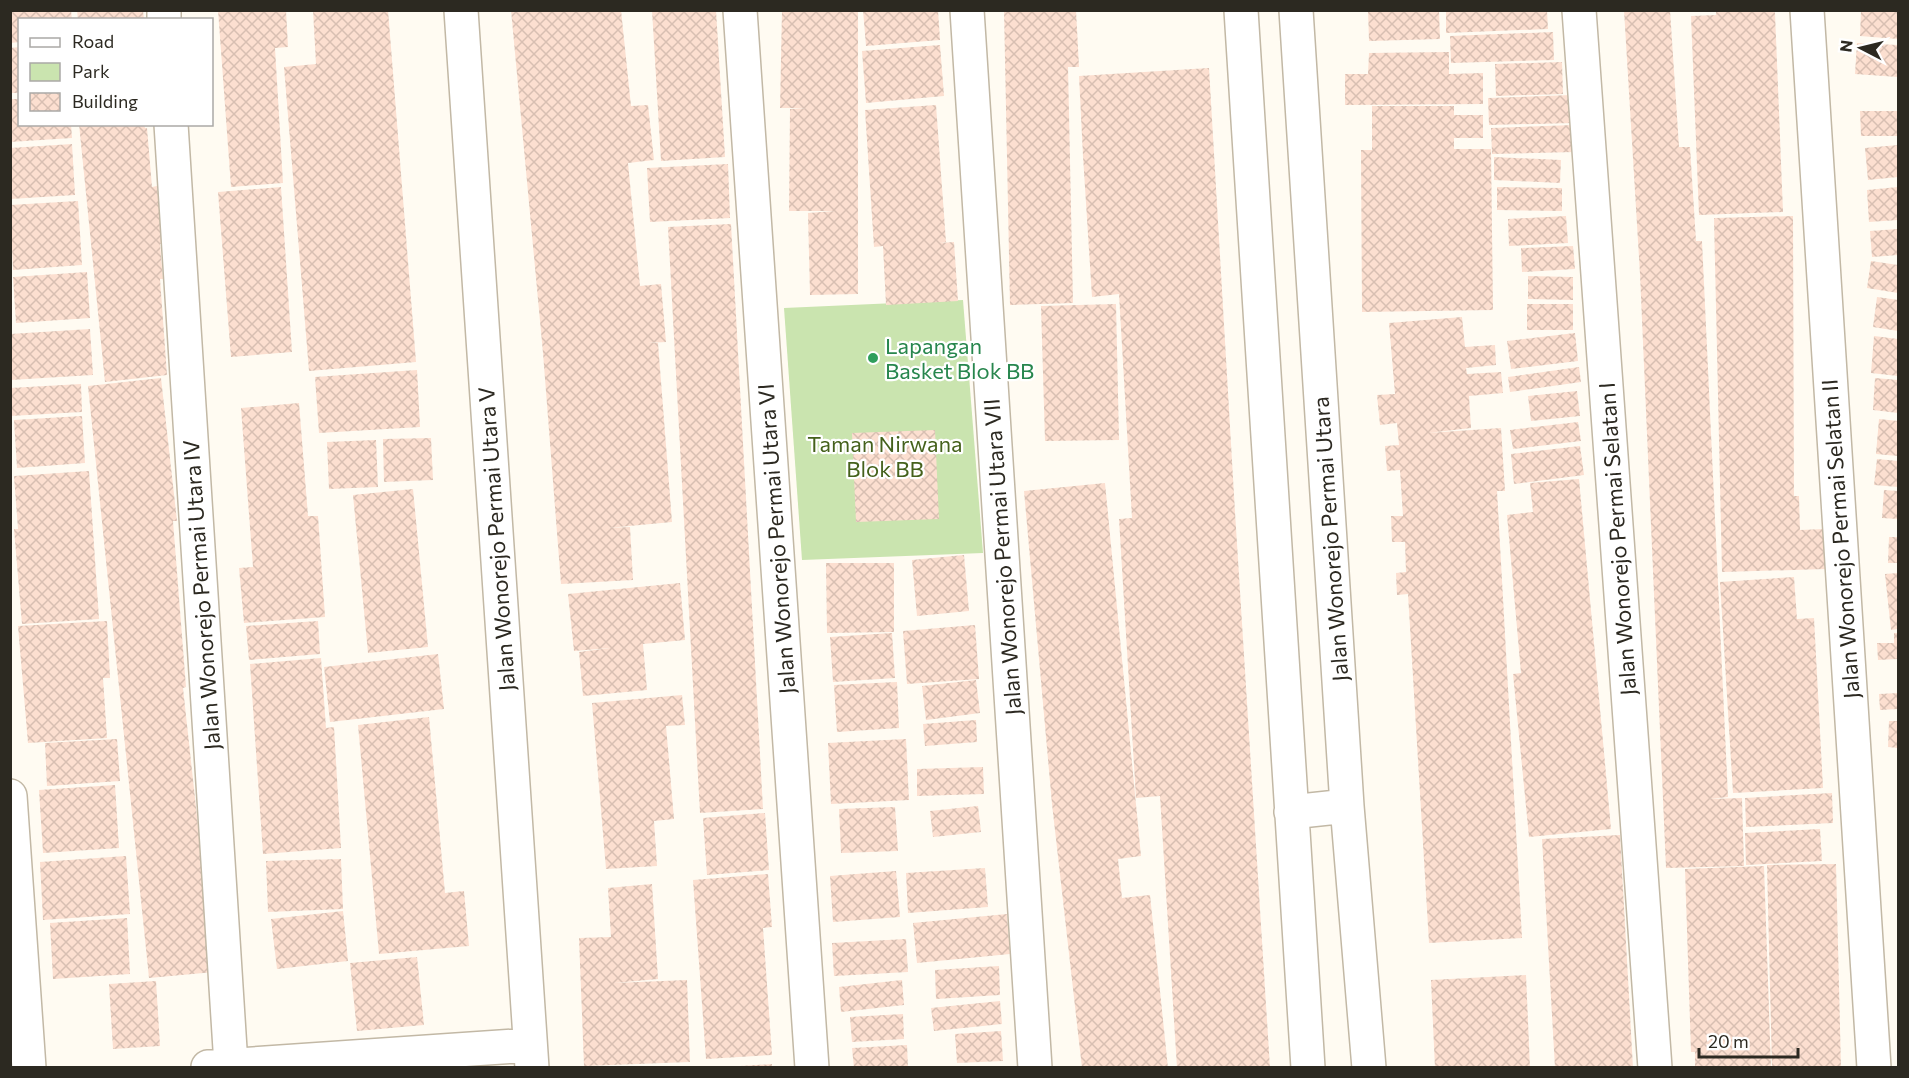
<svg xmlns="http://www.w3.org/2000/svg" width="1909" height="1078" viewBox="0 0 1909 1078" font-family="Commissioner,sans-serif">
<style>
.green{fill:#cae4af}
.building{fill:url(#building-cross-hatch)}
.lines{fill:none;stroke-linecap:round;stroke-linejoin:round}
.minor-casing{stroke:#c2b8a5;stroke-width:36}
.minor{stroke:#fff;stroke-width:33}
.leisure-dot{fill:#2e9e5b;stroke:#fff;stroke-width:2}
.labels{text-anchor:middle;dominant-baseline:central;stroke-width:4.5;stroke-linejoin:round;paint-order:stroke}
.leisure-label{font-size:22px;fill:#27864d;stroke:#fff;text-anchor:start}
.park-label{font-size:22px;fill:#45611c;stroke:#fff}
.street-label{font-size:22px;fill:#2c2921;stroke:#fff}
</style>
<defs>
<pattern id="building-cross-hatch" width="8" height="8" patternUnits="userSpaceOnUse" patternTransform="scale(1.5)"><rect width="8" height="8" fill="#fcdfd0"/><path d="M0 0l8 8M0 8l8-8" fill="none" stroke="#d8bfb2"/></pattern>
</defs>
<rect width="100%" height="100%" fill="#fffbf2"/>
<path class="green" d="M 963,300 L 983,553 L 802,560 L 784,308 Z"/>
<path class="building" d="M 10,10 L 71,10 L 72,20 L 20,20 L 20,42 L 10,43 Z
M 77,10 L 143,10 L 144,20 L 78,20 Z
M 218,10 L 286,10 L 288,47 L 275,48 L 283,183 L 231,187 Z
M 313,10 L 388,10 L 416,362 L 309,371 L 284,67 L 316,64 Z
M 511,10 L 621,10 L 631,106 L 648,105 L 654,160 L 628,163 L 640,286 L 661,284 L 666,342 L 648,343 L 658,343 L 672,522 L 608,528 L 630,527 L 633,580 L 561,584 L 543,353 Z
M 652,10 L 716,10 L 725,157 L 661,161 Z
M 782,10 L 858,10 L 858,294 L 810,295 L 808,213 L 835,211 L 789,211 L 790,109 L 806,108 L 780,108 Z
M 863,10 L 938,10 L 940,40 L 866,46 Z
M 1004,10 L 1076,10 L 1079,67 L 1068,67 L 1073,303 L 1010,305 Z
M 1368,10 L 1439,10 L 1440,39 L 1369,41 Z
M 1446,10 L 1547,10 L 1548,29 L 1446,33 Z
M 1624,10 L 1670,10 L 1679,147 L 1690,147 L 1696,241 L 1702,241 L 1728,797 L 1709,799 L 1742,798 L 1744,866 L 1666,868 L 1640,274 Z
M 1716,10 L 1773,10 L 1775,13 L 1783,212 L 1699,215 L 1691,16 L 1716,15 Z
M 1861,10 L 1898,10 L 1898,39 L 1860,36 Z
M 1553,32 L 1554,60 L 1451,63 L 1450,36 Z
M 1857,43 L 1898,45 L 1898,77 L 1855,74 Z
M 940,45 L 944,96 L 866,103 L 862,51 Z
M 20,47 L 20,93 L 10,93 L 10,48 Z
M 1449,52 L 1449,74 L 1483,73 L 1483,104 L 1345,105 L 1345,74 L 1368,74 L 1369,53 Z
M 1562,62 L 1563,94 L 1496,96 L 1495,64 Z
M 1209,68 L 1235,512 L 1270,1068 L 1177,1068 L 1160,796 L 1136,798 L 1119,519 L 1132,518 L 1119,294 L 1092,297 L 1083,156 L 1079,76 Z
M 1572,95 L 1573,123 L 1489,125 L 1488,98 Z
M 10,99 L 20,99 L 20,124 L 71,124 L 72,138 L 10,142 Z
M 936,105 L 946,242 L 940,243 L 954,242 L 958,301 L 886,305 L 883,246 L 874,247 L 865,110 Z
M 1372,106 L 1454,106 L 1454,115 L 1483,115 L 1483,138 L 1454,138 L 1454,149 L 1491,149 L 1493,310 L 1362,312 L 1361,150 L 1372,150 Z
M 1860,111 L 1898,111 L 1898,136 L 1861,136 Z
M 79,124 L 144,124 L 145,128 L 147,128 L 152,187 L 157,186 L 163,244 L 160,244 L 163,279 L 160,279 L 167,375 L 105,382 Z
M 1574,125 L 1575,152 L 1492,154 L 1491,128 Z
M 72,144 L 75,195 L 10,199 L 10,148 Z
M 1898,145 L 1898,177 L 1868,180 L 1865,148 Z
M 1494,157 L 1561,160 L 1560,183 L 1494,180 Z
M 728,164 L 730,218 L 650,222 L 647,168 Z
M 281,187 L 292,352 L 231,357 L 218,192 Z
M 1497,187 L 1562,188 L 1562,211 L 1497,210 Z
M 1898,187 L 1898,220 L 1869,222 L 1867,190 Z
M 78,201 L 82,265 L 13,270 L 10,205 Z
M 1566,216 L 1568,243 L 1509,246 L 1508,219 Z
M 1793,216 L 1794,496 L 1799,496 L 1800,530 L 1824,529 L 1826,569 L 1722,572 L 1714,218 Z
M 731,224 L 763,809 L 700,813 L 668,227 Z
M 1898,229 L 1898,255 L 1872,257 L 1870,231 Z
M 1573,246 L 1575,269 L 1522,272 L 1521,248 Z
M 1871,261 L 1898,265 L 1898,293 L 1867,288 Z
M 87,272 L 90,318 L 16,323 L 13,277 Z
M 1528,276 L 1573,277 L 1573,300 L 1528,299 Z
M 1877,297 L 1898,300 L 1898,331 L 1873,327 Z
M 1116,304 L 1119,440 L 1045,441 L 1041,306 Z
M 1527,304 L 1573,304 L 1573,330 L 1527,330 Z
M 1462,317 L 1465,347 L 1495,345 L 1496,365 L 1466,368 L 1467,374 L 1501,372 L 1503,393 L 1469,396 L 1471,428 L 1428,433 L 1501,428 L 1505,491 L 1497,491 L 1522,938 L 1429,943 L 1408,594 L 1397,595 L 1396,573 L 1406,572 L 1405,542 L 1392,542 L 1391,516 L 1403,516 L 1400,470 L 1387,471 L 1385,446 L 1399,445 L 1397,423 L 1380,425 L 1377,395 L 1395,394 L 1389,323 Z
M 90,329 L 93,375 L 10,380 L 10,334 Z
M 1575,333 L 1578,361 L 1511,369 L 1507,341 Z
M 1874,336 L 1898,339 L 1898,376 L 1871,373 Z
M 1579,367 L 1581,382 L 1510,392 L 1508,377 Z
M 417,370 L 420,427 L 319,433 L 315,377 Z
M 161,378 L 177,521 L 173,521 L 186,687 L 183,688 L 214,972 L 149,978 L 88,386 Z
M 1875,378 L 1898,380 L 1898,413 L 1873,410 Z
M 81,384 L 82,412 L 10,416 L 10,388 Z
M 1577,391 L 1580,416 L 1531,421 L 1528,396 Z
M 299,403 L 308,516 L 318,516 L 325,617 L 244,623 L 239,568 L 253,567 L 241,408 Z
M 82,416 L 85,463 L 17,468 L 14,420 Z
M 1879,419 L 1898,421 L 1898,456 L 1876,454 Z
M 1578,422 L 1581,441 L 1513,449 L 1510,430 Z
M 935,430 L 939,519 L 856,522 L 852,433 Z
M 431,438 L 433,480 L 384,482 L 383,439 Z
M 376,440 L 378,487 L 329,489 L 327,442 Z
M 1580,446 L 1584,475 L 1514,484 L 1511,454 Z
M 1877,459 L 1898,461 L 1898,487 L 1874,485 Z
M 89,471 L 99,619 L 22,624 L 14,529 L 18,529 L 14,476 Z
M 1579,479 L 1611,829 L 1529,837 L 1513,674 L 1521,673 L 1507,515 L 1533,512 L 1530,483 Z
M 1105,483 L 1141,856 L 1118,859 L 1122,898 L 1150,895 L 1168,1068 L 1082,1068 L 1052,804 L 1024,491 Z
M 413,489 L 428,647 L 368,653 L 353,495 Z
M 1884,490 L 1898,491 L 1898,519 L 1882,518 Z
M 1889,537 L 1898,537 L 1898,563 L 1888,563 Z
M 964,555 L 969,611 L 917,616 L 912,560 Z
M 826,563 L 894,563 L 894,632 L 827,633 Z
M 1898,573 L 1898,629 L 1891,630 L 1885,574 Z
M 1794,577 L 1797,619 L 1814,618 L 1823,788 L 1733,793 L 1720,582 Z
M 680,583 L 685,640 L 643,644 L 647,690 L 583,696 L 579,652 L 610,648 L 574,651 L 568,594 Z
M 107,621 L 110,678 L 103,678 L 107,738 L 28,743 L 18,626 Z
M 318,621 L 320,654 L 249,660 L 246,626 Z
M 975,625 L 979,679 L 907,684 L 903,631 Z
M 892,633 L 895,678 L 833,682 L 830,637 Z
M 1894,633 L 1898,633 L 1898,659 L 1878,660 L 1877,643 L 1894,643 Z
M 438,654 L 444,709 L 330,722 L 324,667 Z
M 321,658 L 326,728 L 334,727 L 341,848 L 263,854 L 250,664 Z
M 976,680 L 980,713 L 926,720 L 922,686 Z
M 897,682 L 899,728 L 837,732 L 834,685 Z
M 1898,693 L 1898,709 L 1880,710 L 1879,694 Z
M 682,695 L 685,725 L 666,726 L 674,819 L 654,821 L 657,866 L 606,869 L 592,703 Z
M 429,717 L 445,893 L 464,891 L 469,946 L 379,954 L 358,725 Z
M 976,720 L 977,742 L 925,746 L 923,724 Z
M 1889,721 L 1898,721 L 1898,748 L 1888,747 Z
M 117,739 L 120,781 L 47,786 L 45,743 Z
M 906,739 L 909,800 L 831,804 L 828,743 Z
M 983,767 L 984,794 L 917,796 L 917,769 Z
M 115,785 L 119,848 L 43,853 L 39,790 Z
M 1832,793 L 1833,823 L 1746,827 L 1745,798 Z
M 978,806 L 981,832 L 933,837 L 930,811 Z
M 895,807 L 898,851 L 841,853 L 839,809 Z
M 765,813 L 769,870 L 707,875 L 703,818 Z
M 1820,829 L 1822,861 L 1746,865 L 1745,833 Z
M 1620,835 L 1633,1068 L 1555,1068 L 1542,839 Z
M 126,856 L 130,914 L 43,920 L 40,862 Z
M 341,859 L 343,909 L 268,912 L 266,861 Z
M 1836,864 L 1841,1068 L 1772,1068 L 1767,865 Z
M 1764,866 L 1771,1068 L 1695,1068 L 1695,1052 L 1691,1052 L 1685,869 Z
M 985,868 L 988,907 L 908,913 L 906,873 Z
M 896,871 L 900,917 L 833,922 L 830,876 Z
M 768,874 L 772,927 L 763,928 L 772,1055 L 706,1059 L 693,880 Z
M 652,884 L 658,979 L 614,983 L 687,980 L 690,1062 L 584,1066 L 579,938 L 611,937 L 608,888 Z
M 343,911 L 348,961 L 277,969 L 271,919 Z
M 1007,914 L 1010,954 L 917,963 L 913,923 Z
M 127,918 L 130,974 L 53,979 L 50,923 Z
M 906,939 L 908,972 L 834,976 L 832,943 Z
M 417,957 L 424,1025 L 357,1031 L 350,963 Z
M 999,966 L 1000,995 L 936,999 L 935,970 Z
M 1526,975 L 1530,1068 L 1435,1068 L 1431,980 Z
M 902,980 L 904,1005 L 841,1012 L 839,987 Z
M 156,981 L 160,1046 L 113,1049 L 109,984 Z
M 1000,1001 L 1002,1024 L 934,1031 L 931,1008 Z
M 903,1014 L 904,1039 L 852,1042 L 850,1017 Z
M 1001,1031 L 1003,1061 L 957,1063 L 955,1034 Z
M 907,1045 L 908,1068 L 854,1068 L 852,1048 Z
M 772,1064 L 772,1068 L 740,1068 L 740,1066 Z"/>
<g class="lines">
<g class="minor-casing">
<path id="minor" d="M 164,10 L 164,20
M 461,10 L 532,1068
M 740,10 L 812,1068
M 967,10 L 1035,1068
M 1241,10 L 1308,1068
M 1296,10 L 1347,806 L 1369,1068
M 1579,10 L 1655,1068
M 1807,10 L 1874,1068
M 171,124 L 231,1065
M 10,796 L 29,1068
M 1291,812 L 1347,806
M 208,1067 L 530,1045"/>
</g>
<use href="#minor" class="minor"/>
</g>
<circle class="leisure-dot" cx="873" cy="358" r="6"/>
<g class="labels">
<g class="leisure-label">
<text x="885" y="345">Lapangan<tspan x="885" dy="25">Basket Blok BB</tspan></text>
</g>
<g class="park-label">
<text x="885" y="443">Taman Nirwana<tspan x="885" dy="25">Blok BB</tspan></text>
</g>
<g class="street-label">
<text transform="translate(496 539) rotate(-94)">Jalan Wonorejo Permai Utara V</text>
<text transform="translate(776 539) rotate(-94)">Jalan Wonorejo Permai Utara VI</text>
<text transform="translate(1330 539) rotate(-94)">Jalan Wonorejo Permai Utara</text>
<text transform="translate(1617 539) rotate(-94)">Jalan Wonorejo Permai Selatan I</text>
<text transform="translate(1840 539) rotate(-94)">Jalan Wonorejo Permai Selatan II</text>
<text transform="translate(1002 557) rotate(-94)">Jalan Wonorejo Permai Utara VII</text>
<text transform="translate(201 595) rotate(-94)">Jalan Wonorejo Permai Utara IV</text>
</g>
</g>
<rect width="1909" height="1078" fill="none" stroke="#2c2921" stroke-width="24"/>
<rect x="18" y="18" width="195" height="108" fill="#ffffff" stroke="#aba9a6" stroke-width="1.5"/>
<rect x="30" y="38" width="30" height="9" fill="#ffffff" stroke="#aba9a6" stroke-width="1.5"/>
<text x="72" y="48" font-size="18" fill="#2c2921">Road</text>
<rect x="30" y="63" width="30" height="18" fill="#cae4af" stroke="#aba9a6" stroke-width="1.5"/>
<text x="72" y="78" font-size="18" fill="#2c2921">Park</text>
<rect x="30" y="93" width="30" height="18" fill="url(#building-cross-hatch)" stroke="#aba9a6" stroke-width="1.5"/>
<text x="72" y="108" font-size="18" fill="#2c2921">Building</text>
<g transform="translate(1861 48) rotate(277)" stroke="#ffffff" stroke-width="4.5" paint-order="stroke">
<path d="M0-4.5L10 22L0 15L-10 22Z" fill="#2c2921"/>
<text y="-9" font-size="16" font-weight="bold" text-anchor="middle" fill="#2c2921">N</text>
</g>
<path d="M1699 1048v9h99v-9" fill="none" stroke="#2c2921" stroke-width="3"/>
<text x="1708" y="1048" font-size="18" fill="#2c2921" stroke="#ffffff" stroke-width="4.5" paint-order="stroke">20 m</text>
</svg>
